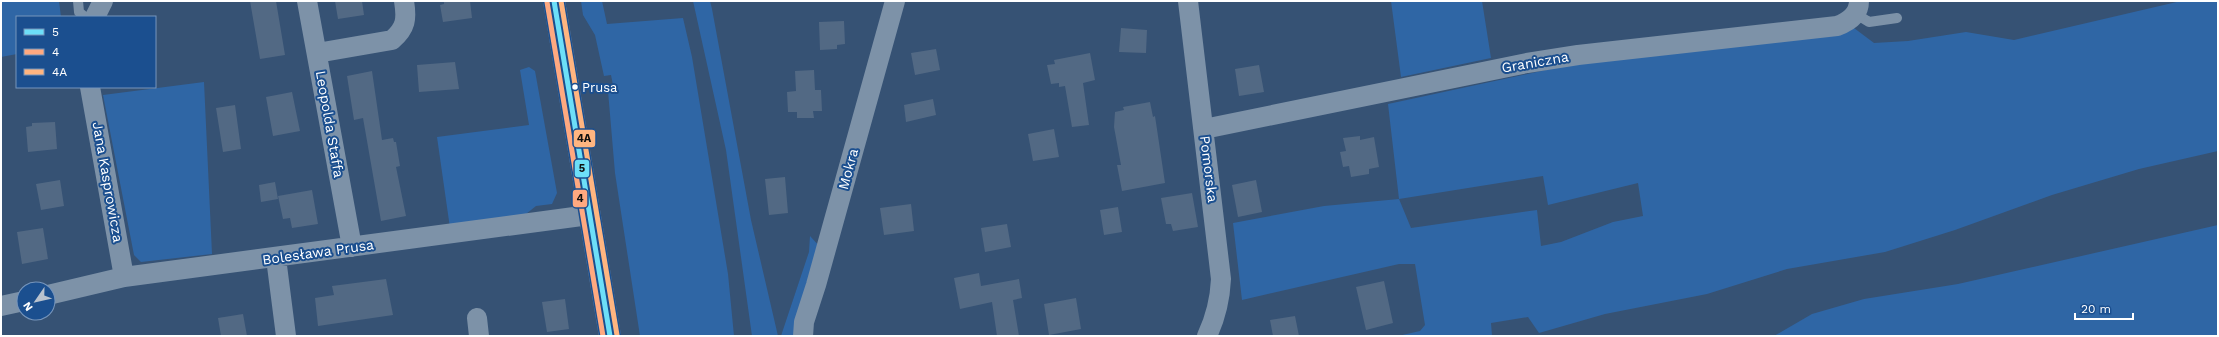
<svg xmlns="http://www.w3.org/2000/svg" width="2219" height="337" viewBox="0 0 2219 337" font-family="'Work Sans',sans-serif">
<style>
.green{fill:#2f66a5;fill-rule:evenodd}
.building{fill:#526984}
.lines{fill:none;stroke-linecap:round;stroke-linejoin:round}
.lane{stroke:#7d92a8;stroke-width:10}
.street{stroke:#7d92a8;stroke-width:20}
.secondary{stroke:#798da4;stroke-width:22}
.bus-1-casing{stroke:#1b4f8f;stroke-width:8}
.bus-2-casing{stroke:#1b4f8f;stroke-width:8}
.bus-3-casing{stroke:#1b4f8f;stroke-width:8}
.bus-1{stroke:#6ddff8;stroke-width:5}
.bus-2{stroke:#ffa980;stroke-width:5}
.bus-3{stroke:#ffb580;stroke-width:5}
.bus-dot{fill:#fff;stroke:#1b4f8f;stroke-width:1.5}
.labels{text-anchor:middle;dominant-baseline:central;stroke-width:4;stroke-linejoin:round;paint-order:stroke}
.bus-label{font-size:13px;fill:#fff;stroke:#1b4f8f;text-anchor:start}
.street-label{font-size:14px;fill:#fff;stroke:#1b4f8f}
.line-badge{stroke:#1b4f8f;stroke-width:1.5}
.pale-badge-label{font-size:11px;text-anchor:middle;font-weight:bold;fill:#111}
</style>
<rect width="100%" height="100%" fill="#365274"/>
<path class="green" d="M 1,1 L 59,1 L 61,17 L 17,17 L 17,54 L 1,57 Z
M 581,1 L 602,1 L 607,24 L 683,18 L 692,57 L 728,274 L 734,336 L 640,336 L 615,173 L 608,91 L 614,90 L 611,75 L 604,76 L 595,35 L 583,15 Z
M 693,1 L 710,1 L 712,9 L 751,220 L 778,336 L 752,336 L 726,150 Z
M 1391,1 L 1482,1 L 1491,58 L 1401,77 Z
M 2181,1 L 2218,1 L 2218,151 L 2139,169 L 2052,195 L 1955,230 L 1885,252 L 1787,269 L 1707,294 L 1605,314 L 1539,333 L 1528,317 L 1491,323 L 1492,336 L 1398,336 L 1420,331 L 1425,325 L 1415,264 L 1399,264 L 1242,300 L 1233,223 L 1324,206 L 1399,199 L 1388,104 L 1620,54 L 1850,25 L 1874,43 L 1908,41 L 1966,32 L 2014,40 ZM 1543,176 L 1548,205 L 1638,183 L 1643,216 L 1613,222 L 1561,242 L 1541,246 L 1537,210 L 1411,228 L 1399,199 Z
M 529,67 L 535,71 L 557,193 L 552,204 L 536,206 L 526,214 L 450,228 L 437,137 L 529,125 L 520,70 Z
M 204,82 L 212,254 L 141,262 L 134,255 L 103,95 Z
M 2218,225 L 2218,336 L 1774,336 L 1812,314 L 1864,299 L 1958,284 Z
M 810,236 L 821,248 L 796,336 L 781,336 L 809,252 Z"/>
<path class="building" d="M 250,1 L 276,1 L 285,55 L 260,59 Z
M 335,1 L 362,1 L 364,15 L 338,19 Z
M 444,1 L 470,1 L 472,18 L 443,22 L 440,5 L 444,4 Z
M 844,21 L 845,44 L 837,45 L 837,49 L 820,50 L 819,22 Z
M 1121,28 L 1147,30 L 1146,53 L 1119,52 Z
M 936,49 L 940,70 L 915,75 L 911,53 Z
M 1090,53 L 1095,80 L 1083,83 L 1089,125 L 1072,127 L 1065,86 L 1059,87 L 1059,83 L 1051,84 L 1047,65 L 1055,64 L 1054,60 Z
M 455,62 L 459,89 L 419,92 L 417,65 Z
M 1259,65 L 1264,92 L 1239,96 L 1235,69 Z
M 814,70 L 815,90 L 821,90 L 822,111 L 813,111 L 814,118 L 797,118 L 797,112 L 788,112 L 787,92 L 796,91 L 795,71 Z
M 372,71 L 382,140 L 393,138 L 394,142 L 396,142 L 400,166 L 396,167 L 406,216 L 381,221 L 363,118 L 354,120 L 347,76 Z
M 292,92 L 300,131 L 273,136 L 266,97 Z
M 933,99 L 936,115 L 906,122 L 904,105 Z
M 1150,102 L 1153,117 L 1155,116 L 1165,183 L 1122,191 L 1117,165 L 1121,165 L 1114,127 L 1115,112 L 1124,110 L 1123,107 Z
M 235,105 L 241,149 L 223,152 L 216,108 Z
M 55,122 L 57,149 L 28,152 L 26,127 L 32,126 L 32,123 Z
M 1054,129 L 1059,157 L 1033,161 L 1028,134 Z
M 1360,136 L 1360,140 L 1374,137 L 1379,167 L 1369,169 L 1369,174 L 1351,177 L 1349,166 L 1343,167 L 1340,152 L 1346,151 L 1343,138 Z
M 785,177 L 788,213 L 769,215 L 765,179 Z
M 60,180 L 64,206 L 41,210 L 36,184 Z
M 1256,180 L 1262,212 L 1238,217 L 1232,185 Z
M 275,182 L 278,199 L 261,202 L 259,185 Z
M 312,190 L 318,224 L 292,228 L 290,218 L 283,219 L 278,196 Z
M 1192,193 L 1198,227 L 1173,231 L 1171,224 L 1166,224 L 1161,198 Z
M 911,204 L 914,231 L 884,235 L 880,208 Z
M 1118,207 L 1122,232 L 1104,235 L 1100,210 Z
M 1007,224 L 1011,247 L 985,252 L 981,228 Z
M 43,228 L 48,259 L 22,264 L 17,232 Z
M 979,273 L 981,286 L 1019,279 L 1022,298 L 1013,300 L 1019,336 L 997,336 L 992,302 L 960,309 L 954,278 Z
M 386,279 L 393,315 L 318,326 L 315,298 L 334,295 L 332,286 Z
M 1384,281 L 1393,323 L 1366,330 L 1356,287 Z
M 1076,298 L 1081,329 L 1049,335 L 1044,304 Z
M 565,299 L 569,329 L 547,332 L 542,302 Z
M 243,314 L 247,336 L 221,336 L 218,318 Z
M 1295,316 L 1299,336 L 1273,336 L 1270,320 Z"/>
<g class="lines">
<path class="lane" d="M 78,1 L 79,12 L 85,17
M 1856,14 L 1869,22 L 1897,18"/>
<path class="street" d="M 307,1 L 352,247
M 1188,1 L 1221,279 C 1220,300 1216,317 1207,336
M 95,17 L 103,1
M 317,53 L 392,40 C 406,28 407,19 404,1
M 90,87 L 124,277
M 1204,129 L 1527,63 L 1578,55 L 1837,26 C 1848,22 1859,15 1859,1
M 276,258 L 286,336
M 48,295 L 124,277 L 589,215
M 1,306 L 24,301
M 477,318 L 479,336
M 803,336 L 804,322 L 816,285 L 895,1"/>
<path class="secondary" d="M 554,1 L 610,336"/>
<g class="bus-1-casing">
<path id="bus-1" d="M 554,1 L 610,336"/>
</g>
<g class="bus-2-casing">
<path id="bus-2" d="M 547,2 L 603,336"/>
</g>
<g class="bus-3-casing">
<path id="bus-3" d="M 561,1 L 617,335"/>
</g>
<use href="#bus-1" class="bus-1"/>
<use href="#bus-2" class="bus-2"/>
<use href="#bus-3" class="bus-3"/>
</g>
<circle class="bus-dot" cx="575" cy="87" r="3.5"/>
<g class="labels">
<g class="bus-label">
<text x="582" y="87">Prusa</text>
</g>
<g class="street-label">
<text transform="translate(1535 62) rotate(-10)">Graniczna</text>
<text transform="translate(330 124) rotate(80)">Leopolda Staffa</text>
<text transform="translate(848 169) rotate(-75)">Mokra</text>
<text transform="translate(1209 169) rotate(83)">Pomorska</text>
<text transform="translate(108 182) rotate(80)">Jana Kasprowicza</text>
<text transform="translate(318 252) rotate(-8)">Bolesława Prusa</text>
</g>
</g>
<g class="line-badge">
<rect x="573" y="129" width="23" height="19" rx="4" fill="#ffb580"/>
<rect x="574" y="159" width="16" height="19" rx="4" fill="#6ddff8"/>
<rect x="572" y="189" width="16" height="19" rx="4" fill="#ffa980"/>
</g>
<g class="pale-badge-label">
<text x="584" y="142">4A</text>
<text x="582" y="172">5</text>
<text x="580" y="202">4</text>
</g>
<rect width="2219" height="337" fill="none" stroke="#ffffff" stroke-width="4"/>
<rect x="16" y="16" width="140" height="72" fill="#1b4f8f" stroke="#7695bc"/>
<rect x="24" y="29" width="20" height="6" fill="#6ddff8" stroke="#7695bc"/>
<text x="52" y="36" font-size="12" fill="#ffffff">5</text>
<rect x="24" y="49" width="20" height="6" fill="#ffa980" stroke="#7695bc"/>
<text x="52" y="56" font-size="12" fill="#ffffff">4</text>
<rect x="24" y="69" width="20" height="6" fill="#ffb580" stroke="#7695bc"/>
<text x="52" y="76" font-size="12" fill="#ffffff">4A</text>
<g transform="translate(36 301) rotate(236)"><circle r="19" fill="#1b4f8f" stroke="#7695bc"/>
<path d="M0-3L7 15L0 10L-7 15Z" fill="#b9c2ce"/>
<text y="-6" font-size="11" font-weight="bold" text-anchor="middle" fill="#ffffff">N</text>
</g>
<path d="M2075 313v6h58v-6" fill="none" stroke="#ffffff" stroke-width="2"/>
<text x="2081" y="313" font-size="12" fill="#ffffff" stroke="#1b4f8f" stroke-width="3" paint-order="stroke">20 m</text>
</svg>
